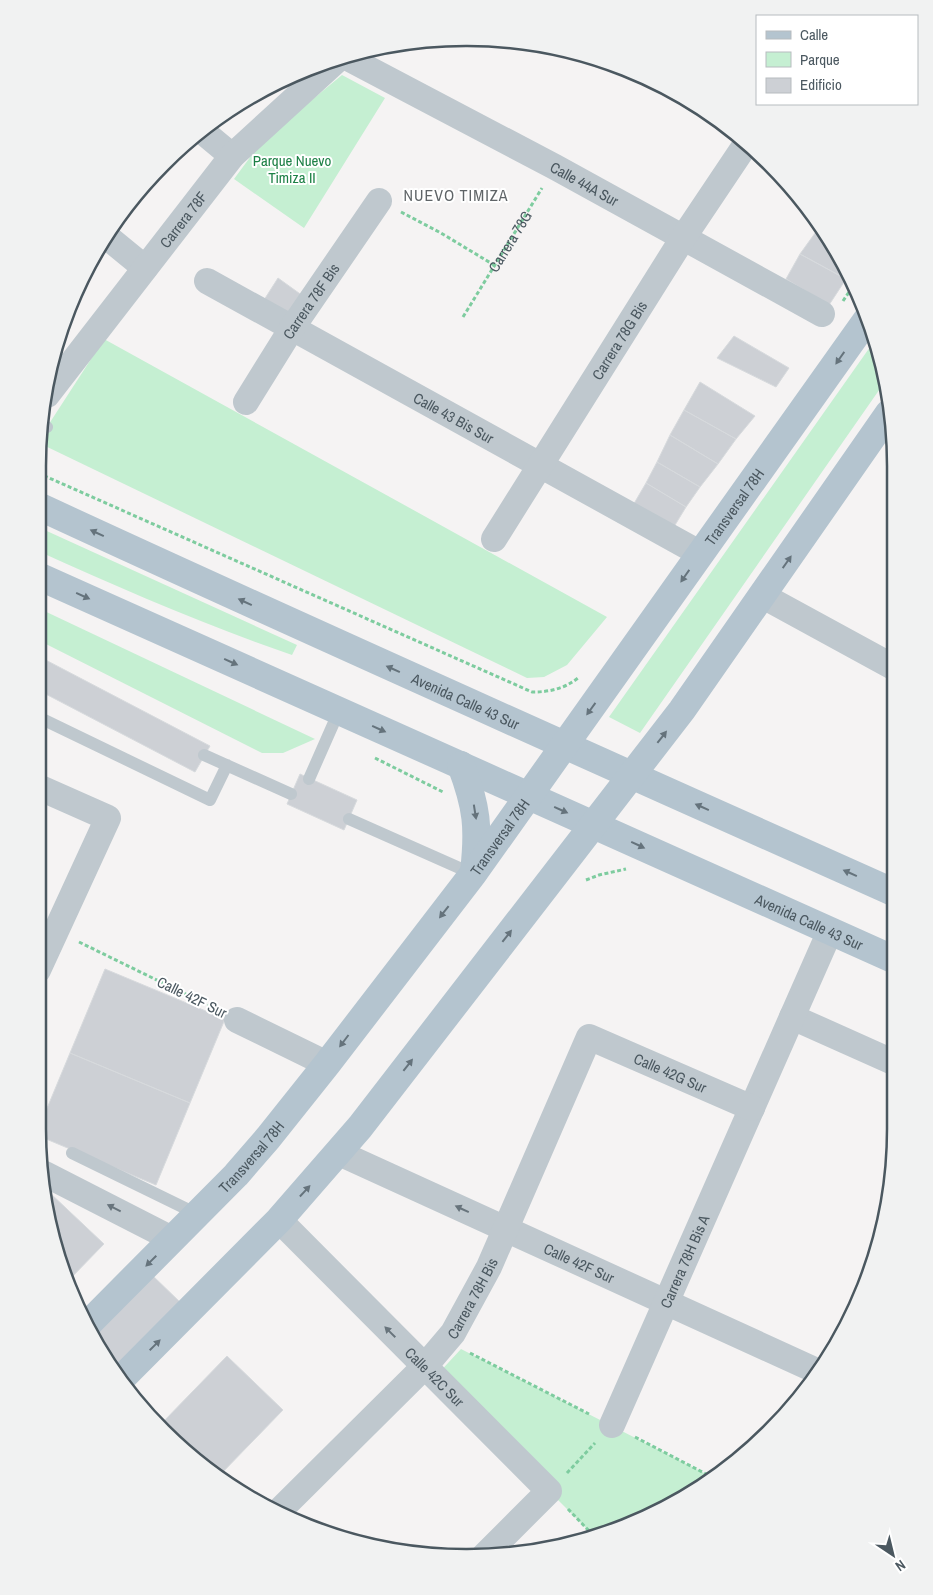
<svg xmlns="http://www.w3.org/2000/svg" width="933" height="1595" viewBox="0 0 933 1595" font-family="'Archivo Narrow',sans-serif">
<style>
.green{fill:#c5efd2}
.building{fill:#cdd0d5;stroke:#d7dadd}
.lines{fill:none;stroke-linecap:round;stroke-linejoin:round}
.path{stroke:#7ecc9f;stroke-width:3;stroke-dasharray:4 2.5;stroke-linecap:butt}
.service{stroke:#bfc8ce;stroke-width:12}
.minor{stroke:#bfc8ce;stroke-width:26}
.primary{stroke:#b4c4cf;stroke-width:28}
.oneway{fill:#65737c}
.oneway2{fill:#68747c}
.labels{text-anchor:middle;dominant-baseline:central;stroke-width:4;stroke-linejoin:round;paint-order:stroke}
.park-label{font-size:15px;fill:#1d8046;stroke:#fff}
.street-label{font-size:15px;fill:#4b5860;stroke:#fff}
.neighbourhood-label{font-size:16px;letter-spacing:1px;fill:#5f6467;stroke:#fff}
.rim{fill:none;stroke:#4b5860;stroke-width:2.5}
</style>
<rect width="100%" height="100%" fill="#f5f3f3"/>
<path class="green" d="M 342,75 L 385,98 L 304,228 L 234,179 L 262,141 Z
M 104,339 L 607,617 L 567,665 L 544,677 L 527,678 L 39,443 L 47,427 Z
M 875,340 L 884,383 L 640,733 L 609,717 Z
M 38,527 L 297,645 L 292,655 C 205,625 122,589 38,551 Z
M 38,608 L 315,739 L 283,753 L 262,753 L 38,640 Z
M 461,1349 L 710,1476 L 630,1525 L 592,1534 L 435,1377 Z"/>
<path class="building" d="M 818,229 L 823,232 L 838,252 L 849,276 L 846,279 L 800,254 Z
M 800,254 L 846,279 L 829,305 L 786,279 Z
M 278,278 L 303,296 L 289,316 L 264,300 Z
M 734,336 L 789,368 L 776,387 L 717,358 Z
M 700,382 L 755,416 L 736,439 L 684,410 Z
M 684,410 L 736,439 L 718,464 L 670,435 Z
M 670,435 L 718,464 L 700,487 L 657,462 Z
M 657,462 L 700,487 L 686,507 L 646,483 Z
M 646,483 L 686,507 L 672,530 L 632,507 Z
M 38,656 L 210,746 L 195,772 L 38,690 Z
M 300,774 L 357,800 L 344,830 L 287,804 Z
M 105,969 L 225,1019 L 190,1103 L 70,1053 Z
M 70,1053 L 190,1103 L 156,1185 L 39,1136 L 38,1130 Z
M 50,1193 L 104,1244 L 68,1281 L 60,1266 L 48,1195 Z
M 151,1274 L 182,1304 L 116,1371 L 94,1330 Z
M 227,1356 L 283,1410 L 219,1476 L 162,1423 Z"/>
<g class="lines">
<g class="path">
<path d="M 401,212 L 441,233 L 494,265"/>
<path d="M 843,301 L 853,286"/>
<path id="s1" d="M 463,317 L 542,188"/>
<path d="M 38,473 L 532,692 C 549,692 564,689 578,678"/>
<path d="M 375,758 L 443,792"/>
<path d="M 586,880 L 599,875 L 626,869"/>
<path d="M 79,942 L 214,1008"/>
<path d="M 470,1353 L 589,1414"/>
<path d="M 635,1437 L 710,1476"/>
<path d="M 567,1473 L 595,1443"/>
<path d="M 568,1509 L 592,1534"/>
</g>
<path class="service" d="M 41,424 L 47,427
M 38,717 L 210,800 L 227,765
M 204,755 L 291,794
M 309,779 L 339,711
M 349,819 L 473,874
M 72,1153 L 197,1214"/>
<g class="minor">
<path id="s2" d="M 346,57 L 555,167 L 822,314"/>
<path d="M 202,131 L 232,156"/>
<path d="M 106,236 L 145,268"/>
<path id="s3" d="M 207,281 L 701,554"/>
<path id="s4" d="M 47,395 L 232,156 L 337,60"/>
<path id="s5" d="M 246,402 L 292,328 L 379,201"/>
<path id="s6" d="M 494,539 L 683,238 L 746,144"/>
<path d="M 763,596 L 895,668"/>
<path d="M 38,970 L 108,818 L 38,787"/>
<path d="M 792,1017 L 895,1063"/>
<path d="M 237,1020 L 327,1064"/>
<path id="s7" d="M 339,1153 L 819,1372"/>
<path d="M 45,1174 L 172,1239"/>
<path id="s8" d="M 279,1220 L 549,1491 L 484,1556"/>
<path id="s9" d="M 612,1425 L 830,931"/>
<path id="s10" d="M 281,1509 L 425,1366 L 453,1333 L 489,1267 L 589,1037 L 752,1108"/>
</g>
<g class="primary">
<path id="s11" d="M 38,506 C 323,638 609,765 895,893"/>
<path id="s12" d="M 38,576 L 895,960"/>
<path d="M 461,765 C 477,807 479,828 474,872"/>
<path id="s13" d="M 90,1322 L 236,1175 L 268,1138 L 327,1064 L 473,874 L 868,318"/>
<path d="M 121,1379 L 279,1220 L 360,1127 L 682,710 L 889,413"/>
</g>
</g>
<defs><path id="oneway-solid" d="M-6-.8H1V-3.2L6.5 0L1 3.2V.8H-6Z" transform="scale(1.25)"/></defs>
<g class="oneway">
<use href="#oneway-solid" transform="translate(840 358) rotate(125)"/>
<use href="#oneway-solid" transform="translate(97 533) rotate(-155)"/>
<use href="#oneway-solid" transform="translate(787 562) rotate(-55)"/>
<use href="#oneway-solid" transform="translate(685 576) rotate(125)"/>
<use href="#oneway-solid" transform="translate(83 596) rotate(24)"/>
<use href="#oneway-solid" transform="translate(245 602) rotate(-155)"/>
<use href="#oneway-solid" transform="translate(231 662) rotate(24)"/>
<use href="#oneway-solid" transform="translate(393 669) rotate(-156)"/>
<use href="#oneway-solid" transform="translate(591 709) rotate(126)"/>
<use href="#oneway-solid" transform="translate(379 729) rotate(24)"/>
<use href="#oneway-solid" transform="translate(662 737) rotate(-52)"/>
<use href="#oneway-solid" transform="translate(702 807) rotate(-156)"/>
<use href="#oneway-solid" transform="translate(561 810) rotate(24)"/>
<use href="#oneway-solid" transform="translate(475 812) rotate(81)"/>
<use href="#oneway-solid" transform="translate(638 845) rotate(25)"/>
<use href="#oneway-solid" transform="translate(850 873) rotate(-156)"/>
<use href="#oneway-solid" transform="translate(444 912) rotate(128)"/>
<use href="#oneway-solid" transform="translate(507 936) rotate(-52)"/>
<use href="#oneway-solid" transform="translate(344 1041) rotate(127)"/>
<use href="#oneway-solid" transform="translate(408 1065) rotate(-52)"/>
<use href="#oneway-solid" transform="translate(305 1191) rotate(-47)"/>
<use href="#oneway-solid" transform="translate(151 1261) rotate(135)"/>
<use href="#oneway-solid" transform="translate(155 1345) rotate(-45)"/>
</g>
<g class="oneway2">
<use href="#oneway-solid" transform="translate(114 1208) rotate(-153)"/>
<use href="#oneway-solid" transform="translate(462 1209) rotate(-155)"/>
<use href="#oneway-solid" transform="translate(390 1332) rotate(-135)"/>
</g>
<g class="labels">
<g class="park-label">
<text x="292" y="160">Parque Nuevo<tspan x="292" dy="17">Timiza II</tspan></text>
</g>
<g class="street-label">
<text stroke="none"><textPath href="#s2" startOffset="270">Calle 44A Sur</textPath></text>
<text stroke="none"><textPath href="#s4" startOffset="222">Carrera 78F</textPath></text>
<text stroke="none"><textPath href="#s1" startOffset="89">Carrera 78G</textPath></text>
<text stroke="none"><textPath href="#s5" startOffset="120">Carrera 78F Bis</textPath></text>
<text stroke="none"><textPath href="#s6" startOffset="235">Carrera 78G Bis</textPath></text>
<text stroke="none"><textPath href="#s3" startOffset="282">Calle 43 Bis Sur</textPath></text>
<text stroke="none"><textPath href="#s13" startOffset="1041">Transversal 78H</textPath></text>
<text stroke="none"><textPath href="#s11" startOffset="470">Avenida Calle 43 Sur</textPath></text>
<text stroke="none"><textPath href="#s13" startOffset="636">Transversal 78H</textPath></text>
<text stroke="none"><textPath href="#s12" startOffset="845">Avenida Calle 43 Sur</textPath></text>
<text transform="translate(192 997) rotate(26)">Calle 42F Sur</text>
<text stroke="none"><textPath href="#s10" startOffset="661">Calle 42G Sur</textPath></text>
<text stroke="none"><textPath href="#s13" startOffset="231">Transversal 78H</textPath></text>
<text stroke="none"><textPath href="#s7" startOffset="264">Calle 42F Sur</textPath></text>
<text stroke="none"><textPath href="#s9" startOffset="179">Carrera 78H Bis A</textPath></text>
<text stroke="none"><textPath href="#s10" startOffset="286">Carrera 78H Bis</textPath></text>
<text stroke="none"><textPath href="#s8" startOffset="221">Calle 42C Sur</textPath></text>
</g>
<g class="neighbourhood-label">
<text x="456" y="195">NUEVO TIMIZA</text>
</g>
</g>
<path d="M0 0H933V1595H0ZM466 46H467A420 420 0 0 1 887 466V1129A420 420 0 0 1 467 1549H466A420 420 0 0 1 46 1129V466A420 420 0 0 1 466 46Z" fill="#f1f2f2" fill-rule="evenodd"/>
<path class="rim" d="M466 46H467A420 420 0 0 1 887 466V1129A420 420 0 0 1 467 1549H466A420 420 0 0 1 46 1129V466A420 420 0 0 1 466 46Z"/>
<rect x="756" y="15" width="162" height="90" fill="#ffffff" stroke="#b7bcbf"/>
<rect x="766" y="31" width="25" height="8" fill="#b4c4cf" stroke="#b7bcbf"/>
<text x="800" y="40" font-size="15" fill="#4b5860">Calle</text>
<rect x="766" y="52" width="25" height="15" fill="#c5efd2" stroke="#b7bcbf"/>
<text x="800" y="65" font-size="15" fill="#4b5860">Parque</text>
<rect x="766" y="78" width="25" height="15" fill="#cdd0d5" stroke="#b7bcbf"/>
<text x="800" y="90" font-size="15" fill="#4b5860">Edificio</text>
<g transform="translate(893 1555) rotate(145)" stroke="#ffffff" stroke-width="4" paint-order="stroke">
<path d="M0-4L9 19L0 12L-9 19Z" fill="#4b5860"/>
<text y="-8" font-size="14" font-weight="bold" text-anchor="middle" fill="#4b5860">N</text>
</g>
</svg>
